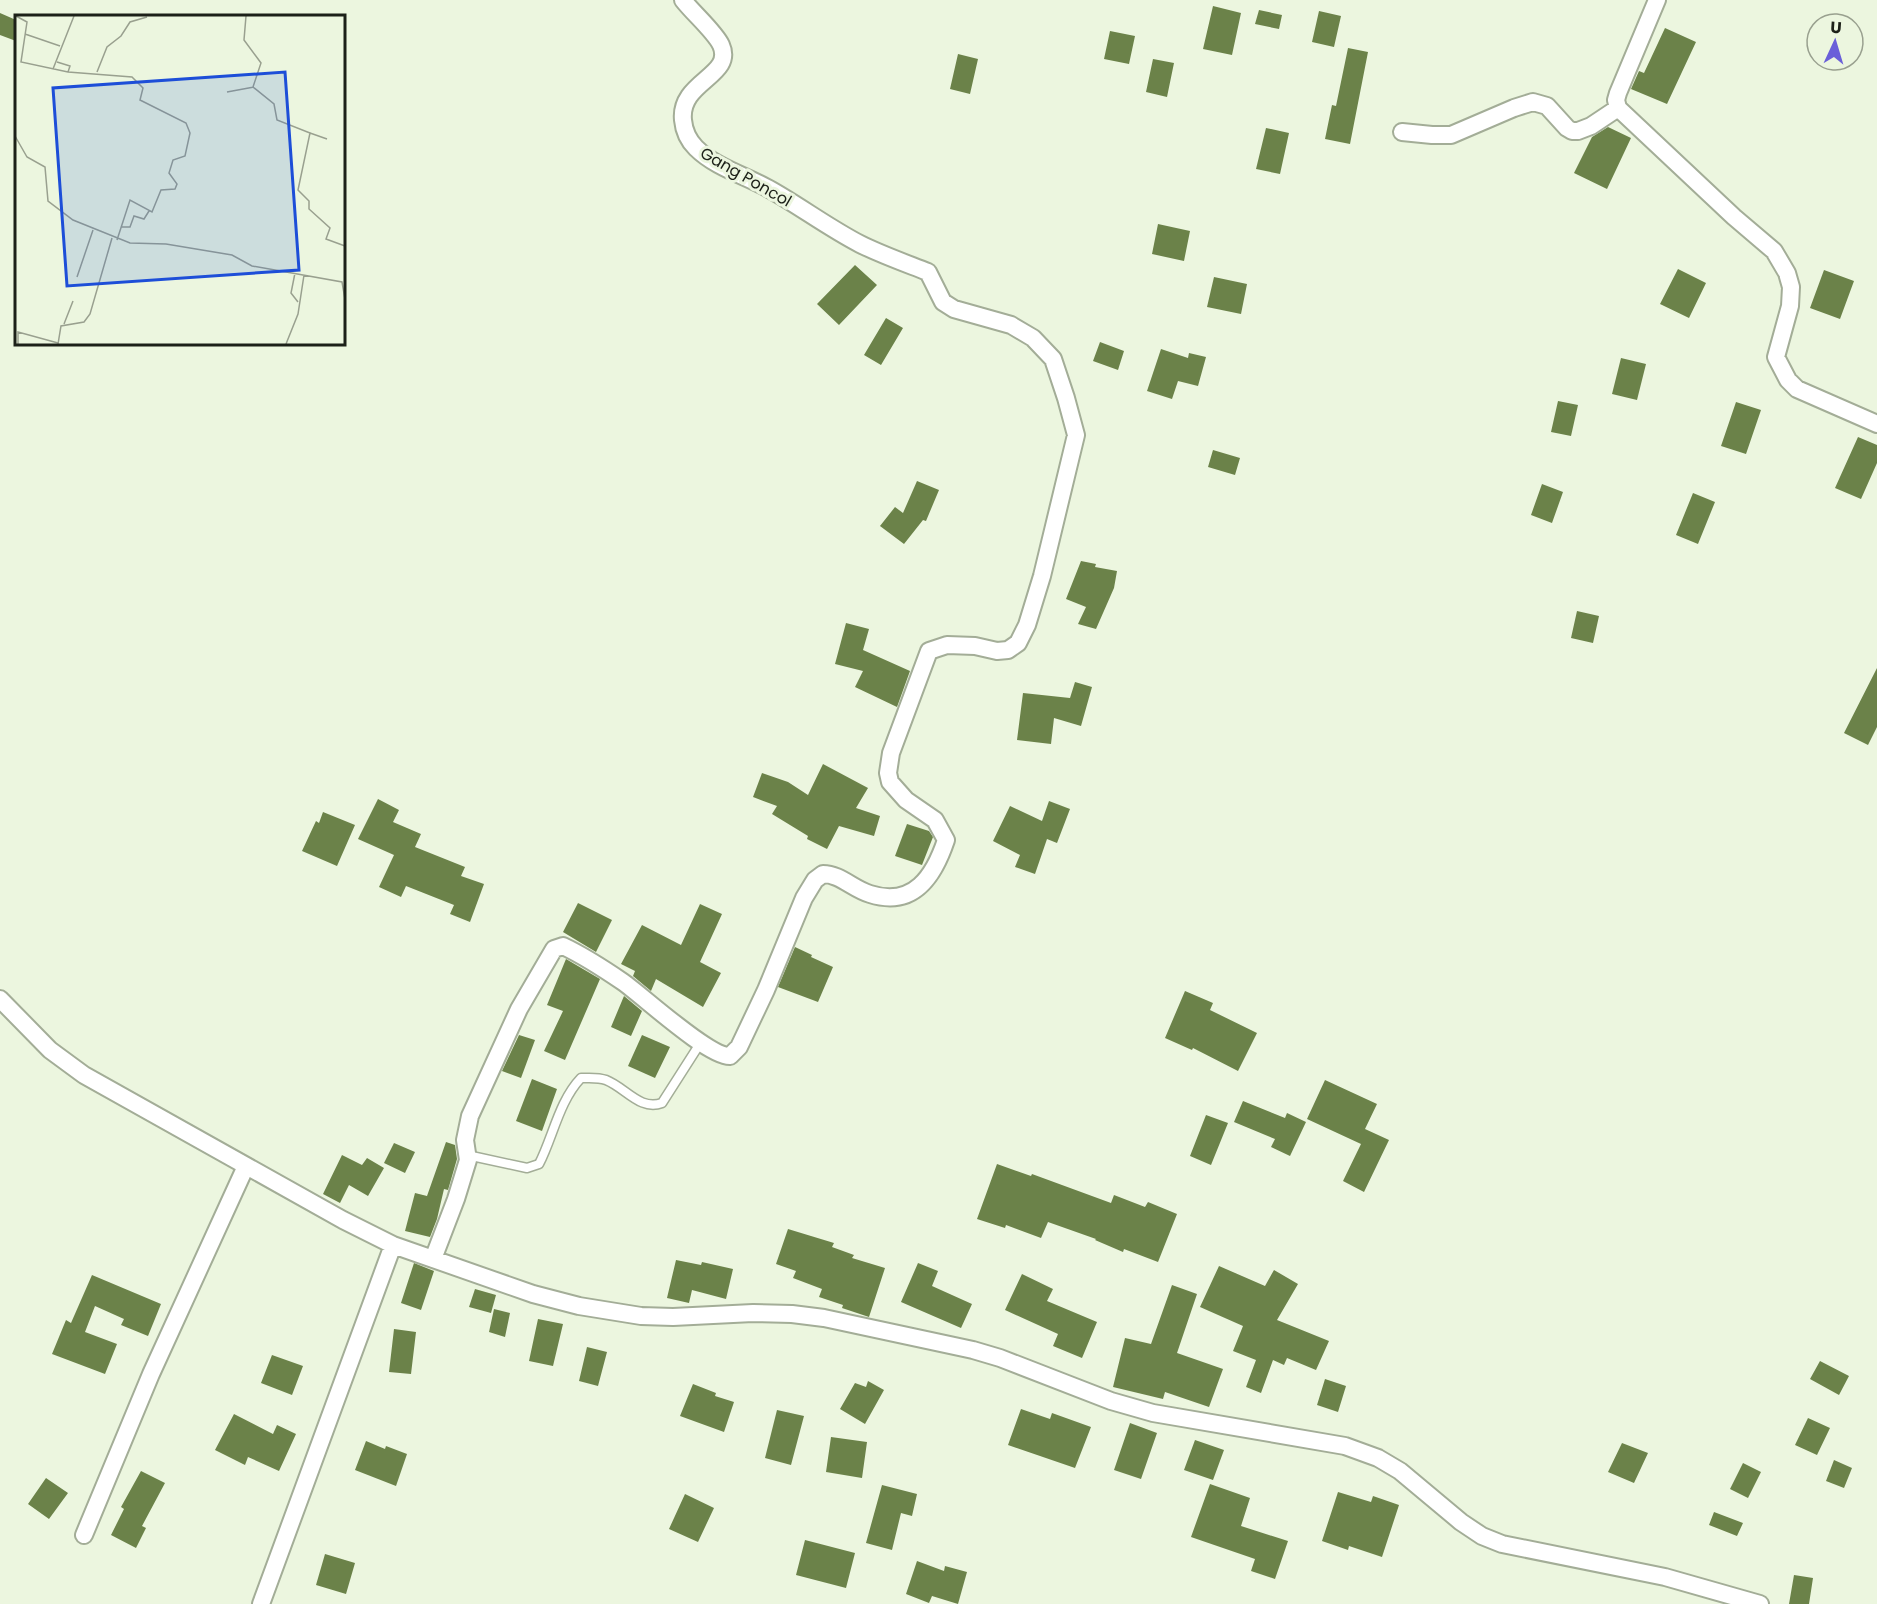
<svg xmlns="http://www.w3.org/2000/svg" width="1877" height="1604" viewBox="0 0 1877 1604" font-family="Poppins,sans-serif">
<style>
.building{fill:#6b8249}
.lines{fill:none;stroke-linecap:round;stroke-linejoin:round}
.lane-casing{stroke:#a3ad97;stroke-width:11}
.street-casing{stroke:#a3ad97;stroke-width:20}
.lane{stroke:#fff;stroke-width:8}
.street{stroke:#fff;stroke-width:16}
.labels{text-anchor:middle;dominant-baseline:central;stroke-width:6;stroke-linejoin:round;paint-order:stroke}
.street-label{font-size:16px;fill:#1c2018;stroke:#ecf6df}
.inset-road{fill:none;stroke:#99a08f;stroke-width:1.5}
.view{fill:#1d4ed8;fill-opacity:0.15;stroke:#1d4ed8;stroke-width:3}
.inset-edge{fill:none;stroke:#1c2018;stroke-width:3}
</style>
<rect width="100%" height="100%" fill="#ecf6df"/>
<path class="building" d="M 1213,6 L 1241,13 L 1232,55 L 1203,49 Z
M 1259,10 L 1282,15 L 1279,29 L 1255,24 Z
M 1319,11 L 1341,16 L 1334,47 L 1312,42 Z
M 0,13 L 16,20 L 16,41 L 0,35 Z
M 1665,28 L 1696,42 L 1667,104 L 1631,89 L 1639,71 L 1644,73 Z
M 1110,31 L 1135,36 L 1129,64 L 1104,59 Z
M 1348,48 L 1368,52 L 1350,144 L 1325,139 L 1332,105 L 1336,106 Z
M 958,54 L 978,59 L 970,94 L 950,89 Z
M 1153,59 L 1174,63 L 1167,97 L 1146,92 Z
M 1608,127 L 1631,138 L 1607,189 L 1574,173 L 1592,137 Z
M 1266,128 L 1289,133 L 1280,174 L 1256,169 Z
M 1158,224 L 1190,231 L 1184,261 L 1152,254 Z
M 855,265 L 877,285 L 839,325 L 817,304 Z
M 1678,269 L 1706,283 L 1689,318 L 1660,304 Z
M 1824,270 L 1854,281 L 1840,319 L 1810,308 Z
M 1214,277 L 1247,284 L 1241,314 L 1207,307 Z
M 886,318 L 903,328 L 881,365 L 864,355 Z
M 1100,342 L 1124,351 L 1118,370 L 1093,361 Z
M 1161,349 L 1188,358 L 1189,353 L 1206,357 L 1198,386 L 1178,381 L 1172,399 L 1147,391 Z
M 1621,358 L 1646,364 L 1637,400 L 1612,394 Z
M 1558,401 L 1578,405 L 1571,436 L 1551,432 Z
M 1736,402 L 1761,410 L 1746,454 L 1721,446 Z
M 1858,437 L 1877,445 L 1877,463 L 1861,499 L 1835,488 Z
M 1213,450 L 1240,458 L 1235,475 L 1208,467 Z
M 917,481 L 939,490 L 926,521 L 923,520 L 904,544 L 880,526 L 895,507 L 903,513 Z
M 1542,484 L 1563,492 L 1552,523 L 1531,515 Z
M 1693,493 L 1715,502 L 1698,544 L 1676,535 Z
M 1081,561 L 1096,564 L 1095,567 L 1117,571 L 1114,588 L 1096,629 L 1078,624 L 1086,607 L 1066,599 Z
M 1577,611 L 1599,616 L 1593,643 L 1571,638 Z
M 846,623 L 869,629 L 863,650 L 910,671 L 897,707 L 855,687 L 863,671 L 835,664 Z
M 1877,668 L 1877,727 L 1868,745 L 1844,733 Z
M 1075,682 L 1092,687 L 1081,726 L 1054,718 L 1051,744 L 1017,740 L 1023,693 L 1070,698 Z
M 823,764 L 868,788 L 856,808 L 880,816 L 874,836 L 839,826 L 827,849 L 807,839 L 808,836 L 772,814 L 777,806 L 753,797 L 762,773 L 788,782 L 808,795 Z
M 378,799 L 399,810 L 393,822 L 421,834 L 415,847 L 465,867 L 461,876 L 484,884 L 470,922 L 450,914 L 454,905 L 406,886 L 401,897 L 379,887 L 394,855 L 358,839 Z
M 1049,801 L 1070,809 L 1057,843 L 1047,839 L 1035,874 L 1015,867 L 1020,855 L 993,841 L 1010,806 L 1042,821 Z
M 323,812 L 355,825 L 337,866 L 302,851 L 316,821 L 319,823 Z
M 907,824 L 929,831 L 933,837 L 922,865 L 895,856 Z
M 578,903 L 612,920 L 596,952 L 563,932 Z
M 700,904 L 722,914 L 700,962 L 721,973 L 703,1007 L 656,979 L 651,991 L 633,976 L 635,971 L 621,964 L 642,925 L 681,945 Z
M 795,947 L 812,955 L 811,957 L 833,967 L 818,1002 L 778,987 Z
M 566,959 L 600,979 L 565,1060 L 544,1051 L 563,1011 L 547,1005 Z
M 1185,991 L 1213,1003 L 1210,1010 L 1257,1033 L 1238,1071 L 1193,1048 L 1192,1050 L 1165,1038 Z
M 624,996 L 642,1011 L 631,1036 L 611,1027 Z
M 519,1035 L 535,1040 L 521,1078 L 502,1071 Z
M 642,1035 L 670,1047 L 655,1078 L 628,1066 Z
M 532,1079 L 557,1089 L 542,1131 L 516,1121 Z
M 1325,1080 L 1377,1104 L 1365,1129 L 1389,1140 L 1364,1192 L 1343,1181 L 1361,1144 L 1307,1119 Z
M 1243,1101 L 1285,1118 L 1287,1113 L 1306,1122 L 1290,1156 L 1271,1147 L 1275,1139 L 1234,1122 Z
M 1206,1115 L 1228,1123 L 1211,1165 L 1190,1156 Z
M 446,1142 L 455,1145 L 457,1159 L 448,1190 L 444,1189 L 437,1219 L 430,1237 L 405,1231 L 415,1193 L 427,1196 Z
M 394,1143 L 415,1152 L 405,1173 L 384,1163 Z
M 342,1155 L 362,1165 L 367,1158 L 384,1168 L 368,1196 L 349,1185 L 340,1203 L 323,1194 Z
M 997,1164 L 1031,1176 L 1032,1174 L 1111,1203 L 1114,1195 L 1145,1207 L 1148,1202 L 1177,1214 L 1158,1262 L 1124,1249 L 1123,1252 L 1095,1240 L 1096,1239 L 1048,1222 L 1041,1238 L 1006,1225 L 1005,1228 L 977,1219 Z
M 788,1229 L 834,1243 L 832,1247 L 854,1255 L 852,1258 L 885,1268 L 869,1317 L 842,1308 L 843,1305 L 819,1297 L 822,1289 L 793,1278 L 796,1271 L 776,1264 Z
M 676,1260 L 701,1265 L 702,1262 L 733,1269 L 726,1299 L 692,1290 L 689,1303 L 667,1298 Z
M 414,1263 L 434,1271 L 421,1310 L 401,1303 Z
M 918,1263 L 938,1271 L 932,1286 L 972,1304 L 961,1328 L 901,1302 Z
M 1219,1266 L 1265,1286 L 1274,1270 L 1298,1284 L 1277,1320 L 1329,1341 L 1316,1370 L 1287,1358 L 1284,1365 L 1273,1360 L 1261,1393 L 1246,1387 L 1256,1360 L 1233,1351 L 1243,1326 L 1200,1307 Z
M 1022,1274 L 1053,1289 L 1047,1301 L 1097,1322 L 1082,1358 L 1053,1346 L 1058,1334 L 1005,1310 Z
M 92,1275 L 161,1304 L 148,1336 L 121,1325 L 124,1319 L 95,1306 L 85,1332 L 117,1344 L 105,1374 L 52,1354 L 66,1320 L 71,1323 Z
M 1172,1285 L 1197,1294 L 1177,1353 L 1223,1369 L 1209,1407 L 1165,1392 L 1163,1399 L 1113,1387 L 1125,1338 L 1151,1344 Z
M 475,1289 L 496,1295 L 491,1313 L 469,1307 Z
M 494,1309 L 510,1313 L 505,1337 L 489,1332 Z
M 538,1319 L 563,1324 L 553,1366 L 529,1361 Z
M 394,1329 L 416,1332 L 411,1374 L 389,1372 Z
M 587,1347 L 607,1352 L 598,1386 L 579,1381 Z
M 272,1355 L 303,1366 L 292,1395 L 261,1383 Z
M 1820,1361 L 1849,1376 L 1839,1395 L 1810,1379 Z
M 1325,1379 L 1346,1386 L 1338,1412 L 1317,1405 Z
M 868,1381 L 884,1390 L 865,1424 L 840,1409 L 855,1383 L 866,1387 Z
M 693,1384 L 716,1393 L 715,1396 L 734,1402 L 724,1432 L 680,1416 Z
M 1021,1409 L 1050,1419 L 1052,1413 L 1091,1427 L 1075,1468 L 1008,1445 Z
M 777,1410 L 804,1416 L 791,1465 L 765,1458 Z
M 234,1414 L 273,1434 L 277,1425 L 296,1434 L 279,1471 L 248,1457 L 245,1465 L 215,1450 Z
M 1808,1418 L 1830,1428 L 1817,1455 L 1795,1445 Z
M 1130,1423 L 1157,1433 L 1141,1479 L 1114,1470 Z
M 831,1437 L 867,1442 L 862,1478 L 826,1472 Z
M 1195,1440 L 1224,1450 L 1213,1480 L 1184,1470 Z
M 366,1441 L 385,1449 L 386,1446 L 407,1454 L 396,1486 L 355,1470 Z
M 1622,1443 L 1648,1453 L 1634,1483 L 1608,1472 Z
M 1834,1460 L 1852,1468 L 1844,1488 L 1826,1481 Z
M 1743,1463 L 1761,1472 L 1748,1498 L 1730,1489 Z
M 141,1471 L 165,1483 L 142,1526 L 146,1528 L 136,1548 L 111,1535 L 124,1509 L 121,1507 Z
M 46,1478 L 68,1493 L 49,1519 L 28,1504 Z
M 1210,1484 L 1250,1498 L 1241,1526 L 1288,1541 L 1275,1579 L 1251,1571 L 1255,1559 L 1191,1537 Z
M 882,1485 L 917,1494 L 912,1516 L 901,1513 L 892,1550 L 866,1543 Z
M 1338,1492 L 1371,1502 L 1373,1496 L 1399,1505 L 1382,1557 L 1349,1546 L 1348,1550 L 1322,1541 Z
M 685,1494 L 714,1508 L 698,1542 L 669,1529 Z
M 1714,1512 L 1743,1523 L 1737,1536 L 1709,1525 Z
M 805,1540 L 855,1553 L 846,1588 L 796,1575 Z
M 325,1554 L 355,1563 L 346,1594 L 316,1585 Z
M 917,1561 L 944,1571 L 945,1566 L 967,1572 L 958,1604 L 932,1596 L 929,1603 L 906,1594 Z
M 1794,1575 L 1813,1578 L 1809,1604 L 1789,1604 Z"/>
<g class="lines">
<g class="lane-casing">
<path id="lane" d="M 467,1155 L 527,1168 L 539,1164 C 553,1137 559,1101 581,1078 C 589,1078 598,1077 606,1080 C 626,1088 640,1111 662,1103 L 701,1042"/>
</g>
<g class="street-casing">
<path id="street" d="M 1657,0 L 1618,93 L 1616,100 L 1618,108 L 1734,217 L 1774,251 L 1787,273 L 1791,287 L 1790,306 L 1776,357 L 1788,380 L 1797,389 L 1877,424
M 1402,132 L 1432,135 L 1451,135 L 1514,108 L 1533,102 L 1547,106 L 1567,128 L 1572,131 L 1578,131 L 1591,126 L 1618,108
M 0,999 L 50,1050 L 84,1075 L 343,1220 L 393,1245 L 533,1294 L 579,1306 L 641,1316 L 673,1317 L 753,1313 L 792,1314 L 824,1318 L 973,1350 L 1000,1358 L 1111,1401 L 1153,1413 L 1345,1446 L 1378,1458 L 1400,1471 L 1461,1522 L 1482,1536 L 1502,1544 L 1665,1577 L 1760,1604
M 433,1259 L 456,1199 L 468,1160 L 465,1140 L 470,1116 L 519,1009 L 554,949 L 563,946 C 584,956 604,969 623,982 C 644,997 709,1057 730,1056 L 739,1047 L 766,990 L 804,898 L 815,880 L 823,874 C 840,874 853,889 870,894 C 914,908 934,876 946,840 L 935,820 L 906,800 L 890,782 L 888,773 L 891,753 L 929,651 L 947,645 L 975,646 L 997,651 L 1008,650 L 1018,643 L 1027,625 L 1042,576 L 1076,435 L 1066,398 L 1053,359 L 1033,338 L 1011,325 L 954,309 L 943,302 L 928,272 C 905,263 882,255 860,244 C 829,228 801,207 771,190 C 747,176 716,168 696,148 C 688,140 684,131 683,120 C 679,81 735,76 721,45 C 715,32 693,13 683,0
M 84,1535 L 151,1374 L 246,1166
M 261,1604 L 393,1245"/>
</g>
<use href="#lane" class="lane"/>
<use href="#street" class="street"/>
</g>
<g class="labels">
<g class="street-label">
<text transform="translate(746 177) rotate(30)">Gang Poncol</text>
</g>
</g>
<g transform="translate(15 15)">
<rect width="330" height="330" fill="#ecf6df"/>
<path class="inset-road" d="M 1,1 L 12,7 L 6,47 L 53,57 L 117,62 L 128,73 L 125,85 L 171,108 L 175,118 L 170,141 L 158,145 L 154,158 L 162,169 L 160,174 L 146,175 L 137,197 L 115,185 L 102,225M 231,1 L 229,25 L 246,48 L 238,72 L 259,89 L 262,105 L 295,118 L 283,175 L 294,186 L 294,194 L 315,213 L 311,224 L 330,231M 10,19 L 45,31M 42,47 L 55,51 L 53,57M 38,54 L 59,1M 82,57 L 92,32 L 106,21 L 115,7 L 132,2M 212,77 L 239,72M 0,91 L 0,110M 295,118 L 312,124M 0,121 L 12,142 L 30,152 L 33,186 L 58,205 L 115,228 L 151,229 L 217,240 L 237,251 L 327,267 L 330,284M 106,212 L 115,212 L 119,201 L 129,204 L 134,196M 280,258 L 276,278 L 283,287M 62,262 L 78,215M 49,309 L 58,286M 3,329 L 3,317 L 43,328M 43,329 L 46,311 L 69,307 L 75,299 L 97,223M 271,329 L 283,299 L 289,260"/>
<path class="view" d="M 270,57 L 284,255 L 52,271 L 38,73 Z"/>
<rect width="330" height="330" class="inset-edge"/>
</g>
<g transform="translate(1835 42) rotate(4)"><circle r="28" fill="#ecf6df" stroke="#99a08f" stroke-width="1.5"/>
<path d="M0-4.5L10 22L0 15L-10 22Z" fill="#6a5fd9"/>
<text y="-9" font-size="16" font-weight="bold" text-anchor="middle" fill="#1c2018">U</text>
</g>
</svg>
